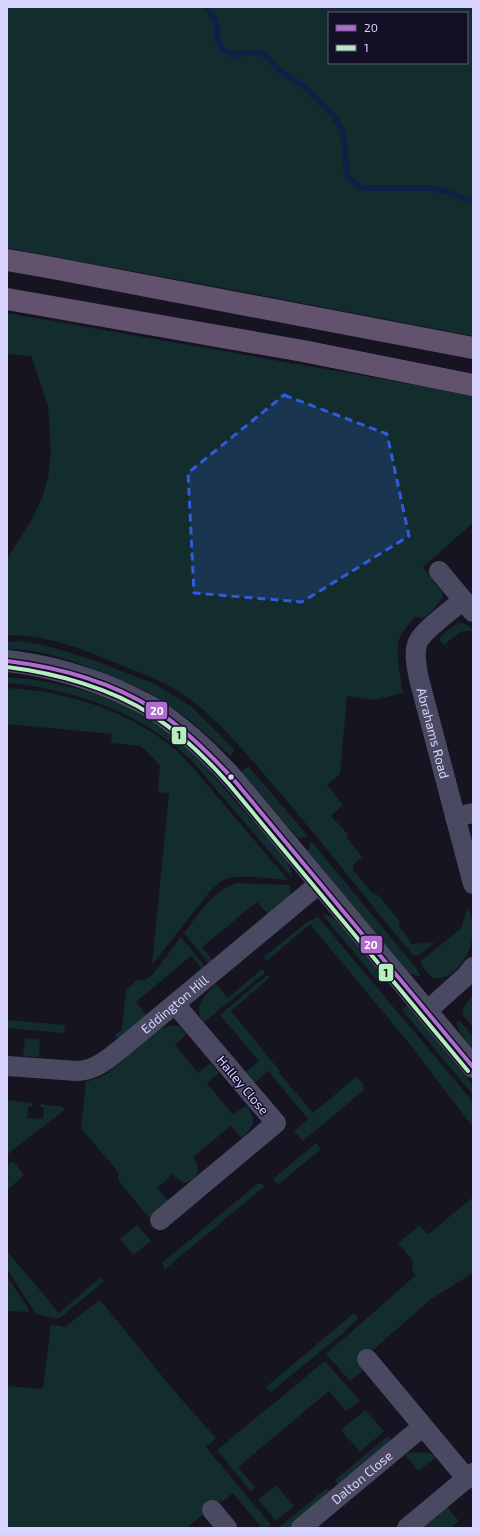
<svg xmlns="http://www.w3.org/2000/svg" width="480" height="1535" viewBox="0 0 480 1535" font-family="'Exo 2',sans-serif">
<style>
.green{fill:#132c2d;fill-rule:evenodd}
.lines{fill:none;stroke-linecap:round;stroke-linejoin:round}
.stream{stroke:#0d2144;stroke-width:6}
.minor{stroke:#4a4962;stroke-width:20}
.tertiary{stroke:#4a4962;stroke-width:22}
.trunk{stroke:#62526e;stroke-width:22}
.bus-1-casing{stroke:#130f26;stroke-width:7}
.bus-2-casing{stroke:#130f26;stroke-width:7}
.bus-1{stroke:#b06ccc;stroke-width:4}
.bus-2{stroke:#b6edbf;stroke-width:4}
.marked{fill:#305bdc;fill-opacity:0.2;stroke:#305bdc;stroke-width:3;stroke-dasharray:8 5;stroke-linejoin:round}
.bus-dot{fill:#d9d4ff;stroke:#130f26;stroke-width:1.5}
.labels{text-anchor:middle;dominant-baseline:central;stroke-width:3;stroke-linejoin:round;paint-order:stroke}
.street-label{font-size:13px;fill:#d9d4ff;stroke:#130f26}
.line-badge{stroke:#130f26;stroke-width:1.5}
.badge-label{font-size:11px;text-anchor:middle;font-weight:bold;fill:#fff}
.pale-badge-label{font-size:11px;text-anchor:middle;font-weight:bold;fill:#111}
</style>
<rect width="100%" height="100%" fill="#161421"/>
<path class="green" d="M 7,7 L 473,7 L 473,336 L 218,287 L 7,248 ZM 329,13 L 467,13 L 467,63 L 329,63 Z
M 7,313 L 473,395 L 473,523 L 423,567 L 442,592 L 443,597 L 434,609 L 424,618 L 415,617 C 410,623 404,629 400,637 C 394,650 401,678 403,693 L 373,700 L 347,696 L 340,774 L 327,785 L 343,805 L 331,816 L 347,833 L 347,838 L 362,857 L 353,865 L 353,870 L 373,894 L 378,895 L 400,922 L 399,926 L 412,944 L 435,942 L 420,954 L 415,956 L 411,953 C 364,896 318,837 269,780 C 245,752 220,722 191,700 C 171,685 147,675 123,666 C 86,650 48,635 7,635 L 7,559 L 33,517 L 42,498 L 48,478 L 51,452 L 48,406 L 31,356 L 7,354 Z
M 458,623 C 465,623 469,625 473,631 L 462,631 L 444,645 L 439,639 L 449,629 Z
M 19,641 L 44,645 L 93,660 L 155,684 L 192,707 L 233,748 L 234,752 L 230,756 C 208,735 185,714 159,699 C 144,689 126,682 109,676 C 77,662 43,649 7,649 L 7,642 Z
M 7,677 C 76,682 147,706 196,756 C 205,765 214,776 222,786 C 242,808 261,830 280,852 C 287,860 292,868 292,878 L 192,761 C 142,713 75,689 7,683 Z
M 7,688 C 67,691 131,711 177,751 C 183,757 188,763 194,769 L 288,880 C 273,879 239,874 226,879 C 220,881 215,887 211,890 L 152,965 L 169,793 L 158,792 L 160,765 L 141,746 L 111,743 L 112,734 L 7,724 Z
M 248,766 L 304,831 L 307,837 L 298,838 L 242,772 Z
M 311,841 L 416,968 L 421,977 L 411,974 L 406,970 L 308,852 Z
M 236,883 L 291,885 L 290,895 L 269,915 L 257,902 L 202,947 L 213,961 L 208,962 L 184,933 C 199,914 212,891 236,883 Z
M 467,910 L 470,912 C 472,921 473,928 472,937 C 470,957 454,981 432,978 L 422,966 L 421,961 L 461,928 Z
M 322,914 L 332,917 L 338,922 L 386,980 L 380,984 Z
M 318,917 L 473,1102 L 473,1127 L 408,1042 L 310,924 L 267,961 L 264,957 L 307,922 Z
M 181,937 L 204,965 L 203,970 L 191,956 L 136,1002 L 147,1016 L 119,1039 L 115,1035 L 122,1029 L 126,990 L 138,979 L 144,981 L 153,974 Z
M 262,969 L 265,973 L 204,1022 C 191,1008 206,994 216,984 L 228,998 Z
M 267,975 L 269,978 L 231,1011 L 280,1071 L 279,1073 L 313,1113 L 356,1077 L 363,1084 L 364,1090 L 303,1141 L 294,1131 L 308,1119 L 268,1071 L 255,1082 L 246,1072 L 259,1061 L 220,1015 Z
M 473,995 L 473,1027 L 462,1014 L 464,1007 Z
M 407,1005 L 473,1085 L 473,1095 L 402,1010 Z
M 7,1020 L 65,1025 L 64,1033 L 7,1028 Z
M 459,1020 L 473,1036 L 473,1050 L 459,1031 L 457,1022 Z
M 175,1025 L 180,1027 L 186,1034 L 175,1045 L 198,1073 L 211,1063 L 219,1073 L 207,1083 L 233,1115 L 246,1105 C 257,1120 255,1126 241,1138 L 231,1126 L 193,1157 C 201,1170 200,1178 184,1183 L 179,1180 L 173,1174 L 157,1188 L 168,1201 L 149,1218 L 118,1180 L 119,1173 L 81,1128 L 86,1082 L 105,1075 L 159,1030 L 169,1026 Z
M 25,1038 L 40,1040 L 39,1057 L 23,1056 Z
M 7,1100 L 32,1103 L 32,1107 L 28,1107 L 27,1118 L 43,1119 L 44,1108 L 40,1107 L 41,1104 L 63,1107 L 64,1110 L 7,1155 Z
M 316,1143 L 321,1149 L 278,1185 L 273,1179 Z
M 13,1161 L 24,1175 L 7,1190 L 7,1165 Z
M 258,1183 L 265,1186 L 165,1269 L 162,1263 Z
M 473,1197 L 473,1273 L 431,1299 L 358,1363 L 364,1370 L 350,1381 L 326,1354 L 416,1275 L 412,1271 L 413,1261 L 398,1243 L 419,1226 L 429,1234 Z
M 137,1225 L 151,1241 L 133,1255 L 120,1239 Z
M 7,1251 L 59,1313 L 95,1282 L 101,1278 L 104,1281 L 59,1319 L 36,1314 L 7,1269 Z
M 7,1276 L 29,1310 L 28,1312 L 7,1311 Z
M 100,1300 L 181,1399 L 216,1438 L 206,1447 L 271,1525 L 267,1528 L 262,1528 L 233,1493 L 221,1503 L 219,1501 L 187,1528 L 7,1528 L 7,1386 L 43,1389 L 51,1324 L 65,1327 Z
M 354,1313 L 359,1318 L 343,1333 L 271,1392 L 266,1387 Z
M 325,1361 L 360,1401 L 346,1411 L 329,1391 L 238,1467 L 255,1487 L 251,1492 L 217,1450 Z
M 365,1410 L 384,1431 L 360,1452 L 341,1430 Z
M 388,1436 L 393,1442 L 344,1484 L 338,1484 L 335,1480 Z
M 411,1452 L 430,1453 L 436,1457 L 418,1471 L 405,1455 Z
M 276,1485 L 294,1506 L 276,1521 L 258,1500 Z
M 327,1488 L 330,1491 L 331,1495 L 291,1528 L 278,1528 Z
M 447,1507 L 459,1521 L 451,1528 L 424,1528 L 426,1525 Z"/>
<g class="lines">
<path class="stream" d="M 207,7 L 216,22 L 218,41 L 223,50 L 231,54 L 256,53 L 261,53 L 266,56 L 281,72 L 304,86 L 333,115 L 343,132 L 347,175 L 355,184 L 364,188 L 430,188 L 448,192 L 473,202"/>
<g class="minor">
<path d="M 439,571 L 463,600"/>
<path id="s1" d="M 473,612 L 463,600 C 452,610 423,630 418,642 C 413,653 417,668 419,679 L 473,884"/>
<path d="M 455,817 L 473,813"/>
<path d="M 427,1011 L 466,976 L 473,967"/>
<path id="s2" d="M 7,1066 L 77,1071 C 96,1070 108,1059 123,1047 L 320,883"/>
<path d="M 160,1220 L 276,1123 L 175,1004"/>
<path d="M 367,1359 L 467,1479"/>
<path d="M 212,1510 L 227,1528"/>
<path id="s3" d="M 301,1528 L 422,1427"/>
<path d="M 407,1528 L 473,1473"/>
</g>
<path class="tertiary" d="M 7,661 C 45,665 80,675 116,690 C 129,696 142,702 154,709 C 184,729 210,753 234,780 L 473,1067"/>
<path class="trunk" d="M 7,260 L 58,269 L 473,348
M 7,299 L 303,351 L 473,385"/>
<g class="bus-1-casing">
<path id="bus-1" d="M 7,661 C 57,667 111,682 154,709 C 184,728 210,754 234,780 L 473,1067"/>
</g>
<g class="bus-2-casing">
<path id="bus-2" d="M 7,667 C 55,673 111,688 152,715 C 181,734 206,758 229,784 L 468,1071"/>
</g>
<use href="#bus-1" class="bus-1"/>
<use href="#bus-2" class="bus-2"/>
</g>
<path class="marked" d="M 284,395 L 387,434 L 409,536 L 302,602 L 194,593 L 188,473 Z"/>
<circle class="bus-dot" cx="231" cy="777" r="3.5"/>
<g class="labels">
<g class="street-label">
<text stroke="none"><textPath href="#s1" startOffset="171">Abrahams Road</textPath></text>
<text stroke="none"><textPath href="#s2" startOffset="190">Eddington Hill</textPath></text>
<text transform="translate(243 1085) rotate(50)">Halley Close</text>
<text stroke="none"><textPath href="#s3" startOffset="79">Dalton Close</textPath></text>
</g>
</g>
<g class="line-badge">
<rect x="145" y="701" width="23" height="19" rx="4" fill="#b06ccc"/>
<rect x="171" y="726" width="16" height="19" rx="4" fill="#b6edbf"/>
<rect x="360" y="935" width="23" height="19" rx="4" fill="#b06ccc"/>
<rect x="378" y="963" width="16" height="19" rx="4" fill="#b6edbf"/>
</g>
<g class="badge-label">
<text x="157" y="715">20</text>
<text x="371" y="949">20</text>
</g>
<g class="pale-badge-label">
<text x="179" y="739">1</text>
<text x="386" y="977">1</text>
</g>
<rect width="480" height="1535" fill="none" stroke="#d9d4ff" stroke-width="16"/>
<rect x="328" y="12" width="140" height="52" fill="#130f26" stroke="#625e7d"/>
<rect x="336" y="25" width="20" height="6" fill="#b06ccc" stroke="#625e7d"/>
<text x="364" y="32" font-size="12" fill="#d9d4ff">20</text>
<rect x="336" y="45" width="20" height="6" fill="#b6edbf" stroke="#625e7d"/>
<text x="364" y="52" font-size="12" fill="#d9d4ff">1</text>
</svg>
